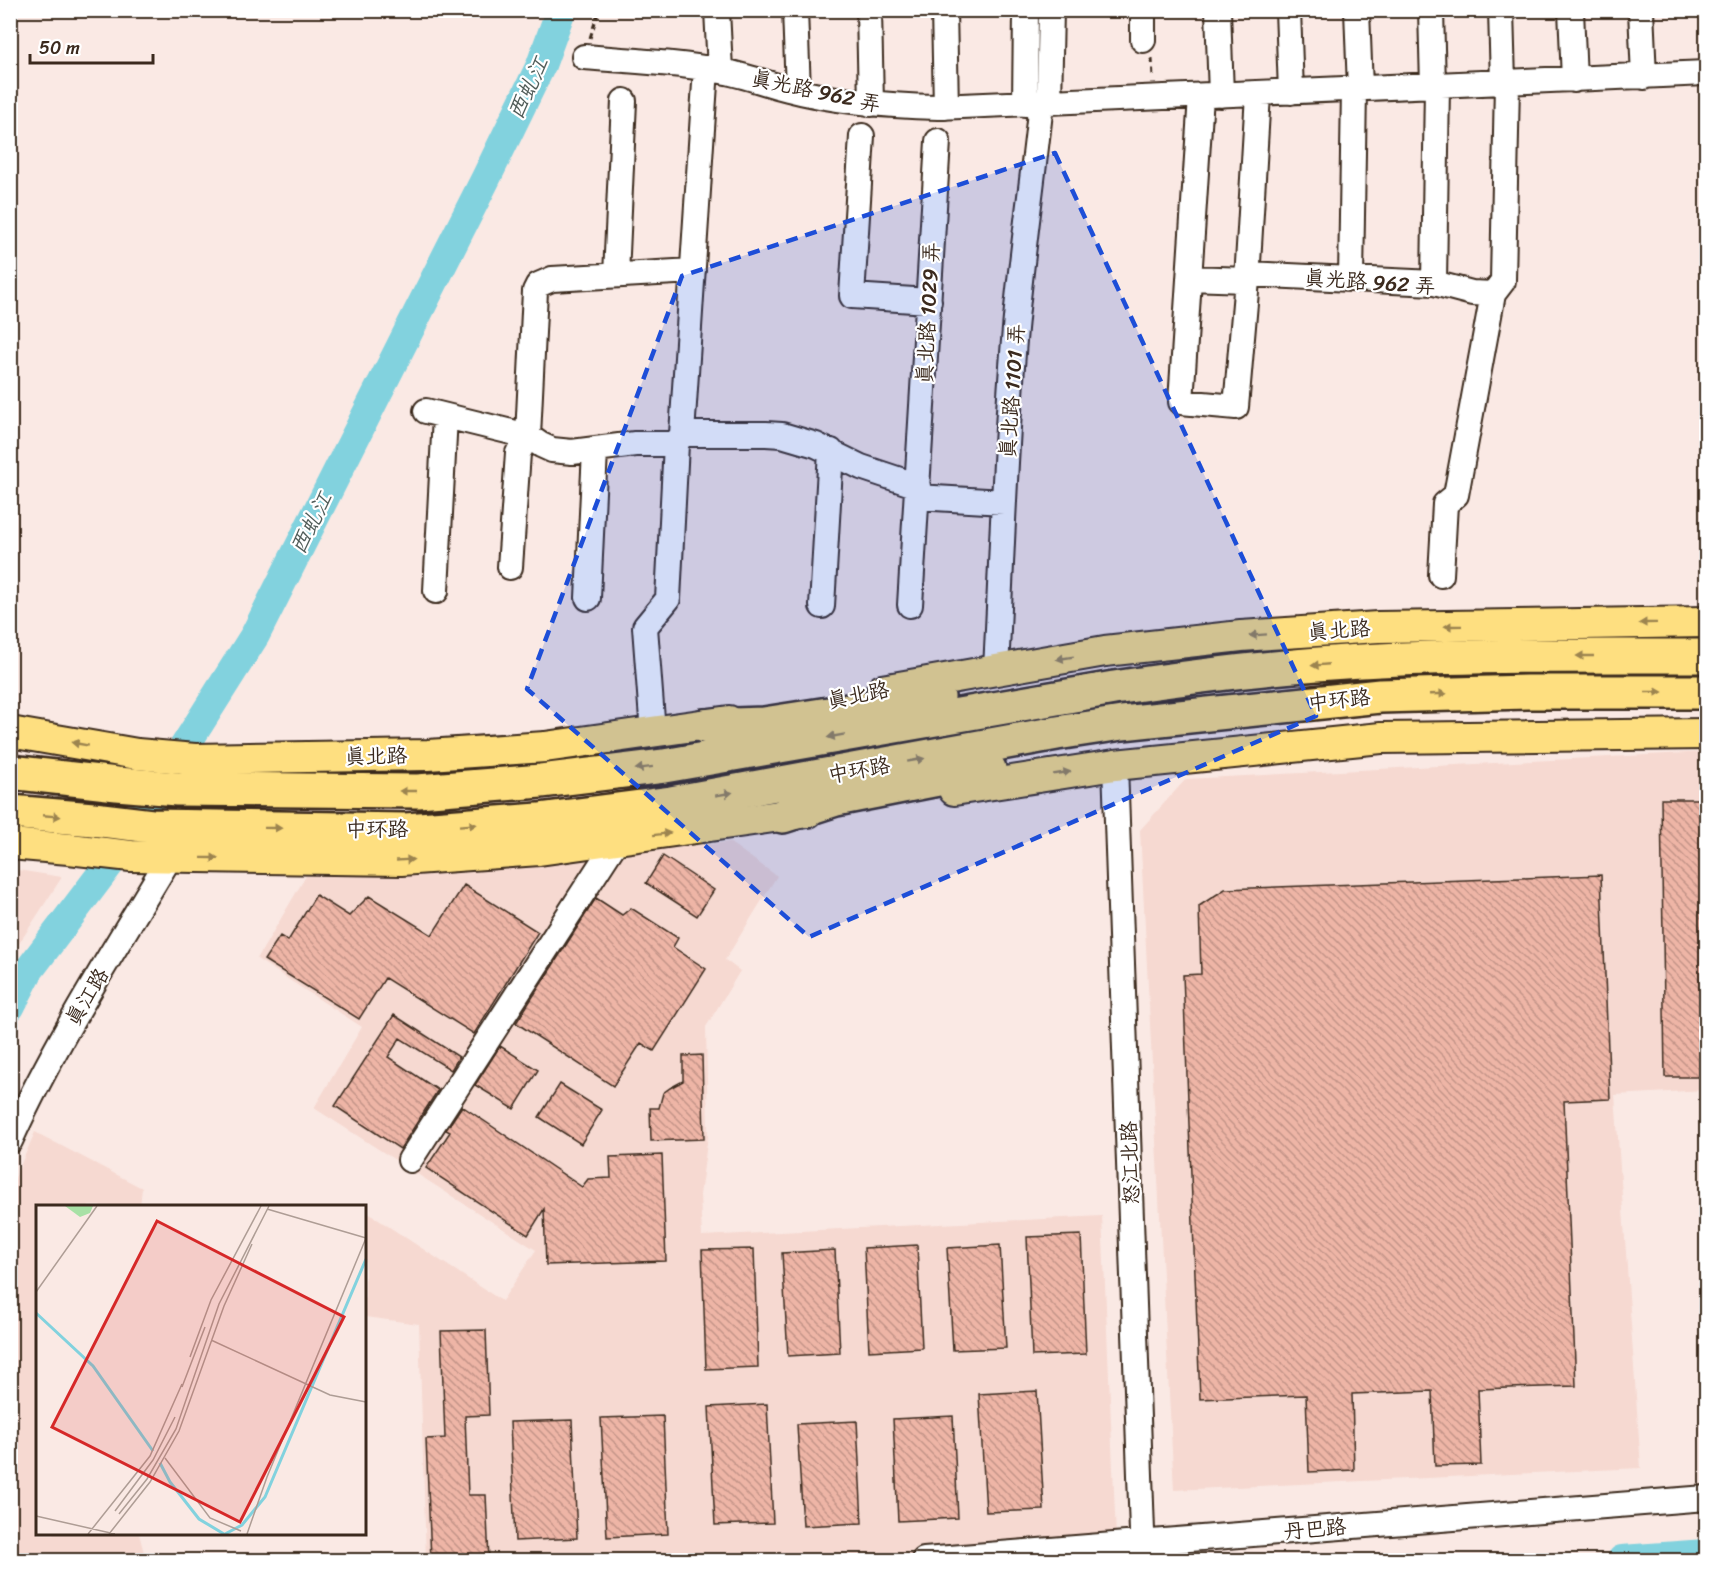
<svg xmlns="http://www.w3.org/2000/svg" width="1717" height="1571" viewBox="0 0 1717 1571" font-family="Sriracha,'LXGW WenKai TC',sans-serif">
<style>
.built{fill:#f6d9d1}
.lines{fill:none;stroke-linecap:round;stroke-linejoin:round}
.river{stroke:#82d2de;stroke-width:30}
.building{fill:url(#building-back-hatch);stroke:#3b2a1e;stroke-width:1.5}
.minor-casing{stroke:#3b2a1e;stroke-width:28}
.major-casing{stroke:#3b2a1e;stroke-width:34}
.highway-casing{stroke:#3b2a1e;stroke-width:38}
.path{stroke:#3b2a1e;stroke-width:3;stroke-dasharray:6 4.5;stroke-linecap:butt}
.minor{stroke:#fff;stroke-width:24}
.major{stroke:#fedf80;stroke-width:30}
.highway{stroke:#fedf80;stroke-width:33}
.oneway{fill:#9c844f}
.marked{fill:#1d4ed8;fill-opacity:0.2;stroke:#1d4ed8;stroke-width:4.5;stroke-dasharray:12 8;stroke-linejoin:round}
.labels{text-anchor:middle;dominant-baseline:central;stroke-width:4.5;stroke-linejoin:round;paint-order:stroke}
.street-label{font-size:21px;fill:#3b2a1e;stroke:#fff}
.water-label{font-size:22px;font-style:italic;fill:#505c58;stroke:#fff}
.inset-river{fill:none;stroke:#82d2de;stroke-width:3}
.inset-road{fill:none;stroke:#ae9d95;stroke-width:1.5}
.view{fill:#d62828;fill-opacity:0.15;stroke:#d62828;stroke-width:3}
.inset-edge{fill:none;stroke:#3b2a1e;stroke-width:3}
</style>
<defs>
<pattern id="building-back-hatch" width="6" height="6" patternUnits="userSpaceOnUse" patternTransform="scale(1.5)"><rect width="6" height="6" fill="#eeb5a6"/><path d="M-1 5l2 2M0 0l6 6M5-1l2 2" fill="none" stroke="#c29387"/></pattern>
</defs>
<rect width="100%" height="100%" fill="#fae9e4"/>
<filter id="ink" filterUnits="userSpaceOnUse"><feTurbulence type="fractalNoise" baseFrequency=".0167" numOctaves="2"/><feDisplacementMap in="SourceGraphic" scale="12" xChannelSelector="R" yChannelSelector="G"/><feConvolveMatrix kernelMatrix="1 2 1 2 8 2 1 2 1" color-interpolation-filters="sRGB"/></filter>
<g filter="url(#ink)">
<path class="built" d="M 1706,752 L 1706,1090 L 1615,1095 L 1641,1468 L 1174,1490 L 1140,830 L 1186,779 Z
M 729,842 L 777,876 L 725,960 L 740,971 L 706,1027 L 708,1136 L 700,1195 L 702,1236 L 1102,1216 L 1117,1560 L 426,1560 L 419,1324 L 365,1317 L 365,1211 L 502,1301 L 536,1250 L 314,1108 L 362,1027 L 257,959 L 306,876 L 442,872 Z
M 11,869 L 62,877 L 11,956 L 10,869 Z
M 35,1132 L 142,1188 L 140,1206 L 38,1206 L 38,1534 L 139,1534 L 146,1560 L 11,1560 L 11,1187 Z"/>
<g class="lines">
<path class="river" d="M 10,1007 L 29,970 L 116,855 L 255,635 L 486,178 L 541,65 L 561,10
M 1622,1560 L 1706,1554"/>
</g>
<path class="building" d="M 1661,799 L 1707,799 L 1707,1077 L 1665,1077 Z
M 663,856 L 714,890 L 697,916 L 646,883 Z
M 1601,875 L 1610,1099 L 1564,1101 L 1576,1386 L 1478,1389 L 1481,1465 L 1435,1466 L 1432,1391 L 1352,1394 L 1354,1470 L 1309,1472 L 1306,1395 L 1200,1399 L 1183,975 L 1201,974 L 1199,906 L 1225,889 Z
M 464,885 L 538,932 L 474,1034 L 385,978 L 359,1019 L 264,960 L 280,936 L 288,941 L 316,895 L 349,916 L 369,896 L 432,935 Z
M 596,898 L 622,915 L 631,908 L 678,938 L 673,947 L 706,969 L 654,1051 L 641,1043 L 613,1086 L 516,1023 Z
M 394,1015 L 459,1057 L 451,1070 L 400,1038 L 388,1057 L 438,1090 L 400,1149 L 335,1106 Z
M 500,1046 L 538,1070 L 514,1109 L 475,1085 Z
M 702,1055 L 704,1139 L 651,1141 L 650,1108 L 659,1108 L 663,1093 L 670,1088 L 683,1081 L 683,1056 Z
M 560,1084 L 602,1110 L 581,1144 L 539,1117 Z
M 462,1106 L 582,1187 L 588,1179 L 611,1178 L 610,1157 L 662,1155 L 666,1261 L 546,1265 L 544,1209 L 528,1235 L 426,1168 L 450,1132 L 446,1130 Z
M 1081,1235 L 1086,1354 L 1032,1356 L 1027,1237 Z
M 917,1245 L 922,1348 L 869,1351 L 864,1248 Z
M 1000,1245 L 1006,1348 L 953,1350 L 947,1248 Z
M 754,1249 L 758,1367 L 706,1369 L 702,1250 Z
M 835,1250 L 840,1353 L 788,1356 L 782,1253 Z
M 486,1330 L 489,1415 L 465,1416 L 468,1495 L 486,1495 L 489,1560 L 431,1560 L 426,1439 L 445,1438 L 441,1331 Z
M 1037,1391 L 1044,1510 L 986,1512 L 979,1394 Z
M 767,1404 L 773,1523 L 715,1525 L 709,1407 Z
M 663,1416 L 668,1534 L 607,1537 L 601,1418 Z
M 953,1416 L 958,1518 L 898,1521 L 893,1419 Z
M 572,1420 L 577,1538 L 515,1541 L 510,1422 Z
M 857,1421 L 862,1523 L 803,1526 L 797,1424 Z"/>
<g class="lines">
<g class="minor-casing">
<path id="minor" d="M 717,10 L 720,70
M 795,10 L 798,91
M 869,10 L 871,104
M 944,10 L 946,107
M 1143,10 L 1143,40
M 1218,10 L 1221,95
M 1288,10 L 1291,92
M 1357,10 L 1360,89
M 1431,10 L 1433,86
M 1501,10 L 1503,83
M 1571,10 L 1574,80
M 1641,10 L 1644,77
M 584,57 C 629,61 676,62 721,71 C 744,75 765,83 788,89 C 837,102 888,106 938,107 L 1706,73
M 1201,96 L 1181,402 L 1236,407 L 1247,280 L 1258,94
M 1049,103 L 1051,10
M 1025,104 L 1026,10
M 862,136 L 852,296 L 929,301
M 1247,274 L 1434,283 L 1472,293 L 1493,294
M 616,275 L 624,101
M 1189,278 L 1247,280
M 1351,279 L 1354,89
M 1434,283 L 1437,86
M 426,411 L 528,436 L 541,445 L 552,450 L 572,452 L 635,444 L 676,444
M 682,434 L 766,434 L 782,435 L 816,445 L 861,467 L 918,486
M 917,497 L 1004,502
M 510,567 L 518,453 L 528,436 L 535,291 L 538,285 L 552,279 L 693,271
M 1441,575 L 1445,504 L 1456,495 L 1493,294 L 1503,281 L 1507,83
M 436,591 L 445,416
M 588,598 L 595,450
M 910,605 L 938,141
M 822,606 L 831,451
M 996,669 C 1002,556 1005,442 1015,329 C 1022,253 1033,178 1041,103
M 653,733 L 645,627 L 668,599 L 676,444 L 682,434 L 706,68
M 1115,765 L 1143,1560
M 10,1141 C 55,1042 114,950 170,857
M 410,1160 L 617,840
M 924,1560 L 1706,1498"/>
</g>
<g class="major-casing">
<path id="major" d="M 882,690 L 1105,651 L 1241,636 L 1378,627 L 1706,622
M 10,732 L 137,754 L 195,759 L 428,755 L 545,747 L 729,721
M 954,790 L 1115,765 L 1381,738 L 1706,734
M 10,844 L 69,849 L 131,856 L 401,860 L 539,850 L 808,812"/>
</g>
<g class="highway-casing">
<path id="highway" d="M 704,726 L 764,724 L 938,697
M 10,772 L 117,784 L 177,789 L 418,791 L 541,781 L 664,766 L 1114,688 C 1202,675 1291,664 1380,660 C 1489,655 1598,656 1706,656
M 10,812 L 93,819 L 152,826 L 406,830 L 539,820 L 671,803 L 1057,733 L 1122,723 L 1380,696 L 1527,692 L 1706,692
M 783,816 L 836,799 L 989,769"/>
</g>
<path class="path" d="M 590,38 L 599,10
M 1152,58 L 1153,78"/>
<use href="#minor" class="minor"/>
<use href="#major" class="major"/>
<use href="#highway" class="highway"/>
</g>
<defs><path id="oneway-solid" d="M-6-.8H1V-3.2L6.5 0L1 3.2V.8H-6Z" transform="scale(1.5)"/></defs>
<g class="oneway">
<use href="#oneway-solid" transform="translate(1648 623) rotate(179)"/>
<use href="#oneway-solid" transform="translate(1453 626) rotate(179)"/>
<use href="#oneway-solid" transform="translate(1258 635) rotate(176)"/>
<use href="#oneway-solid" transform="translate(1585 656) rotate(180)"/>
<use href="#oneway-solid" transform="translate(1065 658) rotate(171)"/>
<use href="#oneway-solid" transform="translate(1320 665) rotate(175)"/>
<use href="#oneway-solid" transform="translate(1654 692)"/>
<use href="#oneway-solid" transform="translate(1438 694) rotate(-2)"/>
<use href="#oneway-solid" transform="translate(836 736) rotate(170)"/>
<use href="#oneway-solid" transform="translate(80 744) rotate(-170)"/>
<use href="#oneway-solid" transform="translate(916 760) rotate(-10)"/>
<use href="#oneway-solid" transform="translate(644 768) rotate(173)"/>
<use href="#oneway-solid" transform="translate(1062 773) rotate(-9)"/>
<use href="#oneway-solid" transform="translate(408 791) rotate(-180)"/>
<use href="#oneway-solid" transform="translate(724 794) rotate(-10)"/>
<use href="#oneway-solid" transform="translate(52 816) rotate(5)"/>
<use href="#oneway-solid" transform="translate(468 825) rotate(-4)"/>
<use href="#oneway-solid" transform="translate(273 828) rotate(1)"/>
<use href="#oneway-solid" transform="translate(662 834) rotate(-7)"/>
<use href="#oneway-solid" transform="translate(210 858) rotate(1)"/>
<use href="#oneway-solid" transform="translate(405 860) rotate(-3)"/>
</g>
</g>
<path class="marked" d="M 1055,153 L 1316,716 L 809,937 L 527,689 L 682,276 Z"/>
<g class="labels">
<g class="street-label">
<text transform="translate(816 91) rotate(12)">真光路 962 弄</text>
<text transform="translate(1370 282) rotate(4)">真光路 962 弄</text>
<text transform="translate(928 313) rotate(-87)">真北路 1029 弄</text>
<text transform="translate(1012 391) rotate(-86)">真北路 1101 弄</text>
<text transform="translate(1339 630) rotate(-4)">真北路</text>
<text transform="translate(858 695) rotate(-11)">真北路</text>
<text transform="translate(1339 700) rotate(-6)">中环路</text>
<text transform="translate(376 756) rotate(-1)">真北路</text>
<text transform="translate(859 770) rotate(-10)">中环路</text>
<text x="377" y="829">中环路</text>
<text transform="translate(87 997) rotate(-59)">真江路</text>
<text transform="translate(1130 1163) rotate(-92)">怒江北路</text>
<text transform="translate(1315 1529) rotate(-5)">丹巴路</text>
</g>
<g class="water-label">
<text transform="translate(528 88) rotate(-65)">西虬江</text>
<text transform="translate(311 523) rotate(-63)">西虬江</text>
</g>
</g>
<g transform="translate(36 1205)">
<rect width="330" height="330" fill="#fae9e4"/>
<path d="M 29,1 L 57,1 L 54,8 L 44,12 Z" fill="#a8e1a6"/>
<path class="inset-river" d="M 0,108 L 57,161 L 117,246M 124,258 L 134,277 L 163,314 L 188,329M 189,329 L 206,320 L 229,292 L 330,54"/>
<path class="inset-road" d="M 231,4 L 330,33M 0,87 L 61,1M 175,135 L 294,190 L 330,197M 154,152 L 175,95 L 225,1M 146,182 L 169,122M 129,253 L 174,313 L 205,326M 79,306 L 117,255 L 139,212M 83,309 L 111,274 L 140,224 L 183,99 L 233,1M 0,311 L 79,329M 52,329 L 114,251 L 146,179M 73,329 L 114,277 L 143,226 L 188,101 L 216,39M 211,329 L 231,272 L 330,33"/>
<path class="view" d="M 121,16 L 308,112 L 204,317 L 16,222 Z"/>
<rect width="330" height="330" class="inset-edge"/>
</g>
<rect width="1717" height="1571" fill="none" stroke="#fff" stroke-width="36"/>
<rect x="18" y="18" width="1681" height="1535" fill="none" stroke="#3b2a1e" stroke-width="2" filter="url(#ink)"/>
<path d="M30 54v9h123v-9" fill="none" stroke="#3b2a1e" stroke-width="3"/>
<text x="39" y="54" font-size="18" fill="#3b2a1e" stroke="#ffffff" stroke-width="4.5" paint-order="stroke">50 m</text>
</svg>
